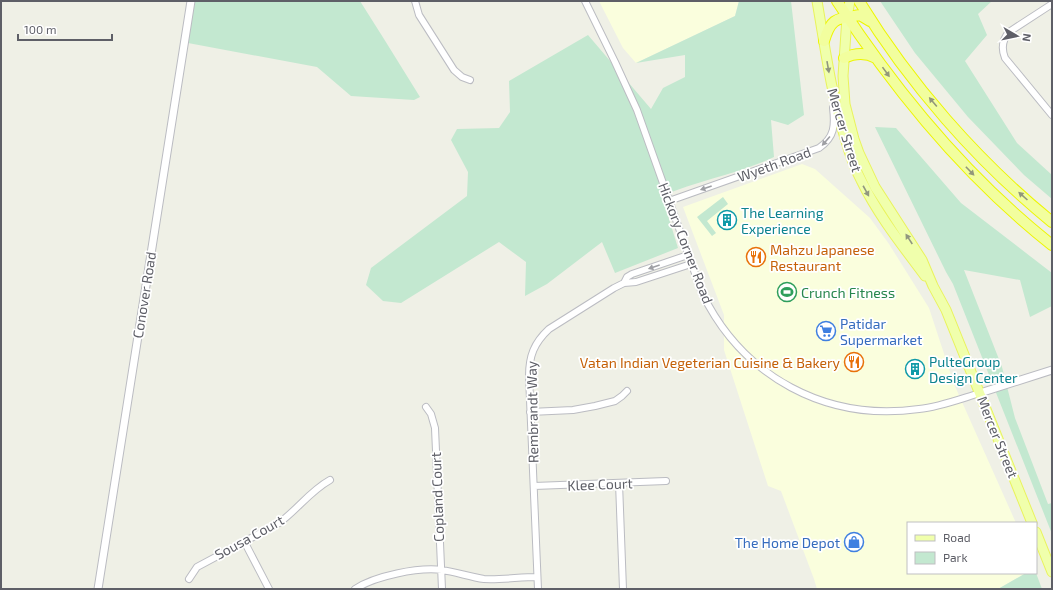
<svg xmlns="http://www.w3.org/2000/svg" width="1053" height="590" viewBox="0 0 1053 590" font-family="'Exo 2',sans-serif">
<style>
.commercial{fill:#fafedd}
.green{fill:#c3e8d0}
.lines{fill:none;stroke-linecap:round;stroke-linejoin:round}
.minor-casing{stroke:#bbbcc2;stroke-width:8}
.tertiary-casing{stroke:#bbbcc2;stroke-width:9}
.primary-casing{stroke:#e9f35c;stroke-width:11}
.trunk-casing{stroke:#edf600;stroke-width:12}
.minor{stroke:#fff;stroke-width:6}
.tertiary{stroke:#fff;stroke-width:7}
.primary{stroke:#f0ffac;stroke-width:9}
.trunk{stroke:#f2fe9e;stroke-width:10}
.oneway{fill:#91977f}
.oneway2{fill:#92977a}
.oneway3{fill:#9e9fa4}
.labels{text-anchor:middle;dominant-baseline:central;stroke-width:3.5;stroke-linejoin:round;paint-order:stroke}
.street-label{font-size:14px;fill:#5e5f67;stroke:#fff}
.culture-label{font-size:14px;fill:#0d838f;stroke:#fff;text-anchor:start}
.food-label{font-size:14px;fill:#c56008;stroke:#fff;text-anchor:start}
.leisure-label{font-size:14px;fill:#27864d;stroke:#fff;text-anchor:start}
.shop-label{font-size:14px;fill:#366cbe;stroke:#fff;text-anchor:start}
</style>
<rect width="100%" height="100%" fill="#eff0e6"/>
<path class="commercial" d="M 599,1 L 739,1 L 735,16 L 636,63 L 623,48 Z
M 802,164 L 815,169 L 870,218 L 889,244 L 929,308 L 954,384 L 1016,523 L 908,523 L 908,573 L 1026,573 L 998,589 L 817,589 L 814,579 L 781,491 L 768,486 L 724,350 L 724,315 L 683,207 Z"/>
<path class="green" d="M 195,1 L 360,1 L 384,39 L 420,97 L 414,100 L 351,96 L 317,67 L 188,43 Z
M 739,1 L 791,1 L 804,115 L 788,125 L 771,120 L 774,157 C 738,174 698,180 662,196 L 678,248 L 615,273 L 602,242 L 547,284 L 525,296 L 526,262 L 499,242 L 401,303 L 383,301 L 366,285 L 371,268 L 467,196 L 468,172 L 451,140 L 457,129 L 499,128 L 510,112 L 509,81 L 588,35 L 651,109 L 663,88 L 685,77 L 685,55 L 636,63 L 735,16 Z
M 880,1 L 992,1 L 978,14 L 987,35 L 965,61 L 1017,143 L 1052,175 L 1052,199 L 1024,175 L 968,117 L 915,53 Z
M 875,127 L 896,128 L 961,203 L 1052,273 L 1052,306 L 1030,317 L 1020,280 L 964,270 L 1002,367 L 1015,418 L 1048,504 L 1052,503 L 1052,534 L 953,284 L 946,272 Z
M 723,197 L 728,204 L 707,221 L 716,233 L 712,236 L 697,217 Z
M 1026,573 L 1036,573 L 1042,589 L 998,589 Z"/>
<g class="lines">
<g class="minor-casing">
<path id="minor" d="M 415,1 L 419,15 L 454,70 L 462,77 L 470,80
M 585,1 L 615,62 L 637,110 L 702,293 C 743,377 826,422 919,409 C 939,407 960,399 980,393
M 1052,4 L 1009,32 C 1002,40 1001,48 1005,58 L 1052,115
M 669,201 L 819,148 C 835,137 835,125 833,108
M 624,283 L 627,277 L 632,274 L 688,255
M 426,407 L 431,414 L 435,428 L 442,589
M 530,412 L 573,410 L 595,406 L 615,401 L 622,396 L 627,391
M 619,483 L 623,589
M 534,486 L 666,481
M 244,541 L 269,589
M 189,579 L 197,567 L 279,523 C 297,510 310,491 330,480
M 355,589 C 375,576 418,567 442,570 C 456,572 470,577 484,579 C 501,580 520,577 537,577
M 538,589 L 529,376 C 529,356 534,343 549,329 L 614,288 L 624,283 L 636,282 L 691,264"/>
</g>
<g class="tertiary-casing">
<path id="tertiary" d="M 980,393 L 1052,370
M 98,589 L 191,1"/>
</g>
<g class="primary-casing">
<path id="primary" d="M 817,1 C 825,47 831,93 845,138 C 849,152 854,167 861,180 C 878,215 902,245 925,276
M 850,1 L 847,17 L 843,76 L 845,104 L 854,139 L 859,153 L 875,187 L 922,260 L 933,286 L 946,310 L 1032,523
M 1036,532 L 1052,572"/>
</g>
<g class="trunk-casing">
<path id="trunk" d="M 837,1 C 896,92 966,177 1052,245
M 859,1 C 909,83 977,161 1052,222
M 824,41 C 831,17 837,19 860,15 L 870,21
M 844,58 C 855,53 865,52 876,58"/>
</g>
<use href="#minor" class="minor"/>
<use href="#tertiary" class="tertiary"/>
<use href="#primary" class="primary"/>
<use href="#trunk" class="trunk"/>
</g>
<defs><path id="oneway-solid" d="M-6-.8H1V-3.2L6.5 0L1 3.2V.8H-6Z"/></defs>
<g class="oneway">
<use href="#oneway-solid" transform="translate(828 67) rotate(80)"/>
<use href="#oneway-solid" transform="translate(866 191) rotate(61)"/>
<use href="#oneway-solid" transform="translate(909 239) rotate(-123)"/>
</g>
<g class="oneway2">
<use href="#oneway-solid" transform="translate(886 72) rotate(54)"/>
<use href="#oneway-solid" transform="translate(933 102) rotate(-130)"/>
<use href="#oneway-solid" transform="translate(970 171) rotate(46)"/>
<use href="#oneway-solid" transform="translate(1023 196) rotate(-138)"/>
</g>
<g class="oneway3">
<use href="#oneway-solid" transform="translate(826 141) rotate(131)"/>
<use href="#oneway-solid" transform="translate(706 188) rotate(161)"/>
<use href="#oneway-solid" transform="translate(654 267) rotate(161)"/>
</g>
<defs>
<g id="building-ring" transform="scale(1)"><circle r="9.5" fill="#fff" stroke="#0f9aa8" stroke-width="1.5"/><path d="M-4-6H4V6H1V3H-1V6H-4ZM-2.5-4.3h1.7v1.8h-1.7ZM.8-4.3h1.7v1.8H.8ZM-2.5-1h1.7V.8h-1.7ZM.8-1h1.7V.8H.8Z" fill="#0f9aa8"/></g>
<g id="restaurant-ring" transform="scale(1)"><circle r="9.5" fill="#fff" stroke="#e8710a" stroke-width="1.5"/><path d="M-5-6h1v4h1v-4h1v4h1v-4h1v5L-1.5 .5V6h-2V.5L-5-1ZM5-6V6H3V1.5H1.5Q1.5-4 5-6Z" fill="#e8710a"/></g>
<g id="stadium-ring" transform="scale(1)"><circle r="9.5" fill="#fff" stroke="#2e9e5b" stroke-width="1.5"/><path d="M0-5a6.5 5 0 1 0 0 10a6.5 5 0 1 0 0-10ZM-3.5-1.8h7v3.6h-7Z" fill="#2e9e5b"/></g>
<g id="supermarket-ring" transform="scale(1)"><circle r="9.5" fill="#fff" stroke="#3f7fe0" stroke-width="1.5"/><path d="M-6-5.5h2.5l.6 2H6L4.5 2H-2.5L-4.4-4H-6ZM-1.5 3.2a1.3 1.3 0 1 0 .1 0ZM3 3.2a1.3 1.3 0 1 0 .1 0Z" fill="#3f7fe0"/></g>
<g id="shop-ring" transform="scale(1)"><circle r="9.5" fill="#fff" stroke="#3f7fe0" stroke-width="1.5"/><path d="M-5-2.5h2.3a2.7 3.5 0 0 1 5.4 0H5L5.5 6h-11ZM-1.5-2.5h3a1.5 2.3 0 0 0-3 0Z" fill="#3f7fe0"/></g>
</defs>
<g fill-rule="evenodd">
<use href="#building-ring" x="727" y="220"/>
<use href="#restaurant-ring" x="756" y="257"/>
<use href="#stadium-ring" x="787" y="292"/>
<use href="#supermarket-ring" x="826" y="331"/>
<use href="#restaurant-ring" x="854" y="362"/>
<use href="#building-ring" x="915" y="369"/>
<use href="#shop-ring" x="854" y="542"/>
</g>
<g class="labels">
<g class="street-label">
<text transform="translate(845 130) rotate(73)">Mercer Street</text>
<text transform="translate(774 164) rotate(-20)">Wyeth Road</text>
<text transform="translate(686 243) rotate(69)">Hickory Corner Road</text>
<text transform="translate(144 295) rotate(-81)">Conover Road</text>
<text transform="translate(532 412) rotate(-91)">Rembrandt Way</text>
<text transform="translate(998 437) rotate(68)">Mercer Street</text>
<text transform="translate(600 484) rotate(-2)">Klee Court</text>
<text transform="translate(437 497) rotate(-92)">Copland Court</text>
<text transform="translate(249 537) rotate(-29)">Sousa Court</text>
</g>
<g class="culture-label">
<text x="741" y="212">The Learning<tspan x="741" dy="16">Experience</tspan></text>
<text x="929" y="361">PulteGroup<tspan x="929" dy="16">Design Center</tspan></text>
</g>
<g class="food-label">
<text x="770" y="249">Mahzu Japanese<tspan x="770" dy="16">Restaurant</tspan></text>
<text x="840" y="362" text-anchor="end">Vatan Indian Vegeterian Cuisine &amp; Bakery</text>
</g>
<g class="leisure-label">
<text x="801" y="292">Crunch Fitness</text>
</g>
<g class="shop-label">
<text x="840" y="323">Patidar<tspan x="840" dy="16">Supermarket</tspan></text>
<text x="840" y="542" text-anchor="end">The Home Depot</text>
</g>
</g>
<rect width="1053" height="590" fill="none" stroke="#5e5f67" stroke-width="4"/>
<rect x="907" y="522" width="130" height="52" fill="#ffffff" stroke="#bfbfc2"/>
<rect x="915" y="535" width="20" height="6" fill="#f0ffac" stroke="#bfbfc2"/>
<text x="943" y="542" font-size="12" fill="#5e5f67">Road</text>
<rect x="915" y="552" width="20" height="12" fill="#c3e8d0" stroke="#bfbfc2"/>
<text x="943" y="562" font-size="12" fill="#5e5f67">Park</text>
<g transform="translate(1017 36) rotate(99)" stroke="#ffffff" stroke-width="3" paint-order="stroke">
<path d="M0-3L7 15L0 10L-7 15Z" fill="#5e5f67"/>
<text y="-6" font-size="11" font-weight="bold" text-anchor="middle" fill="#5e5f67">N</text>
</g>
<path d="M18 34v6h94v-6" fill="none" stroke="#5e5f67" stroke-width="2"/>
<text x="24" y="34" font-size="12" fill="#5e5f67" stroke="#ffffff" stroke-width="3" paint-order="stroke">100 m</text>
</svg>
